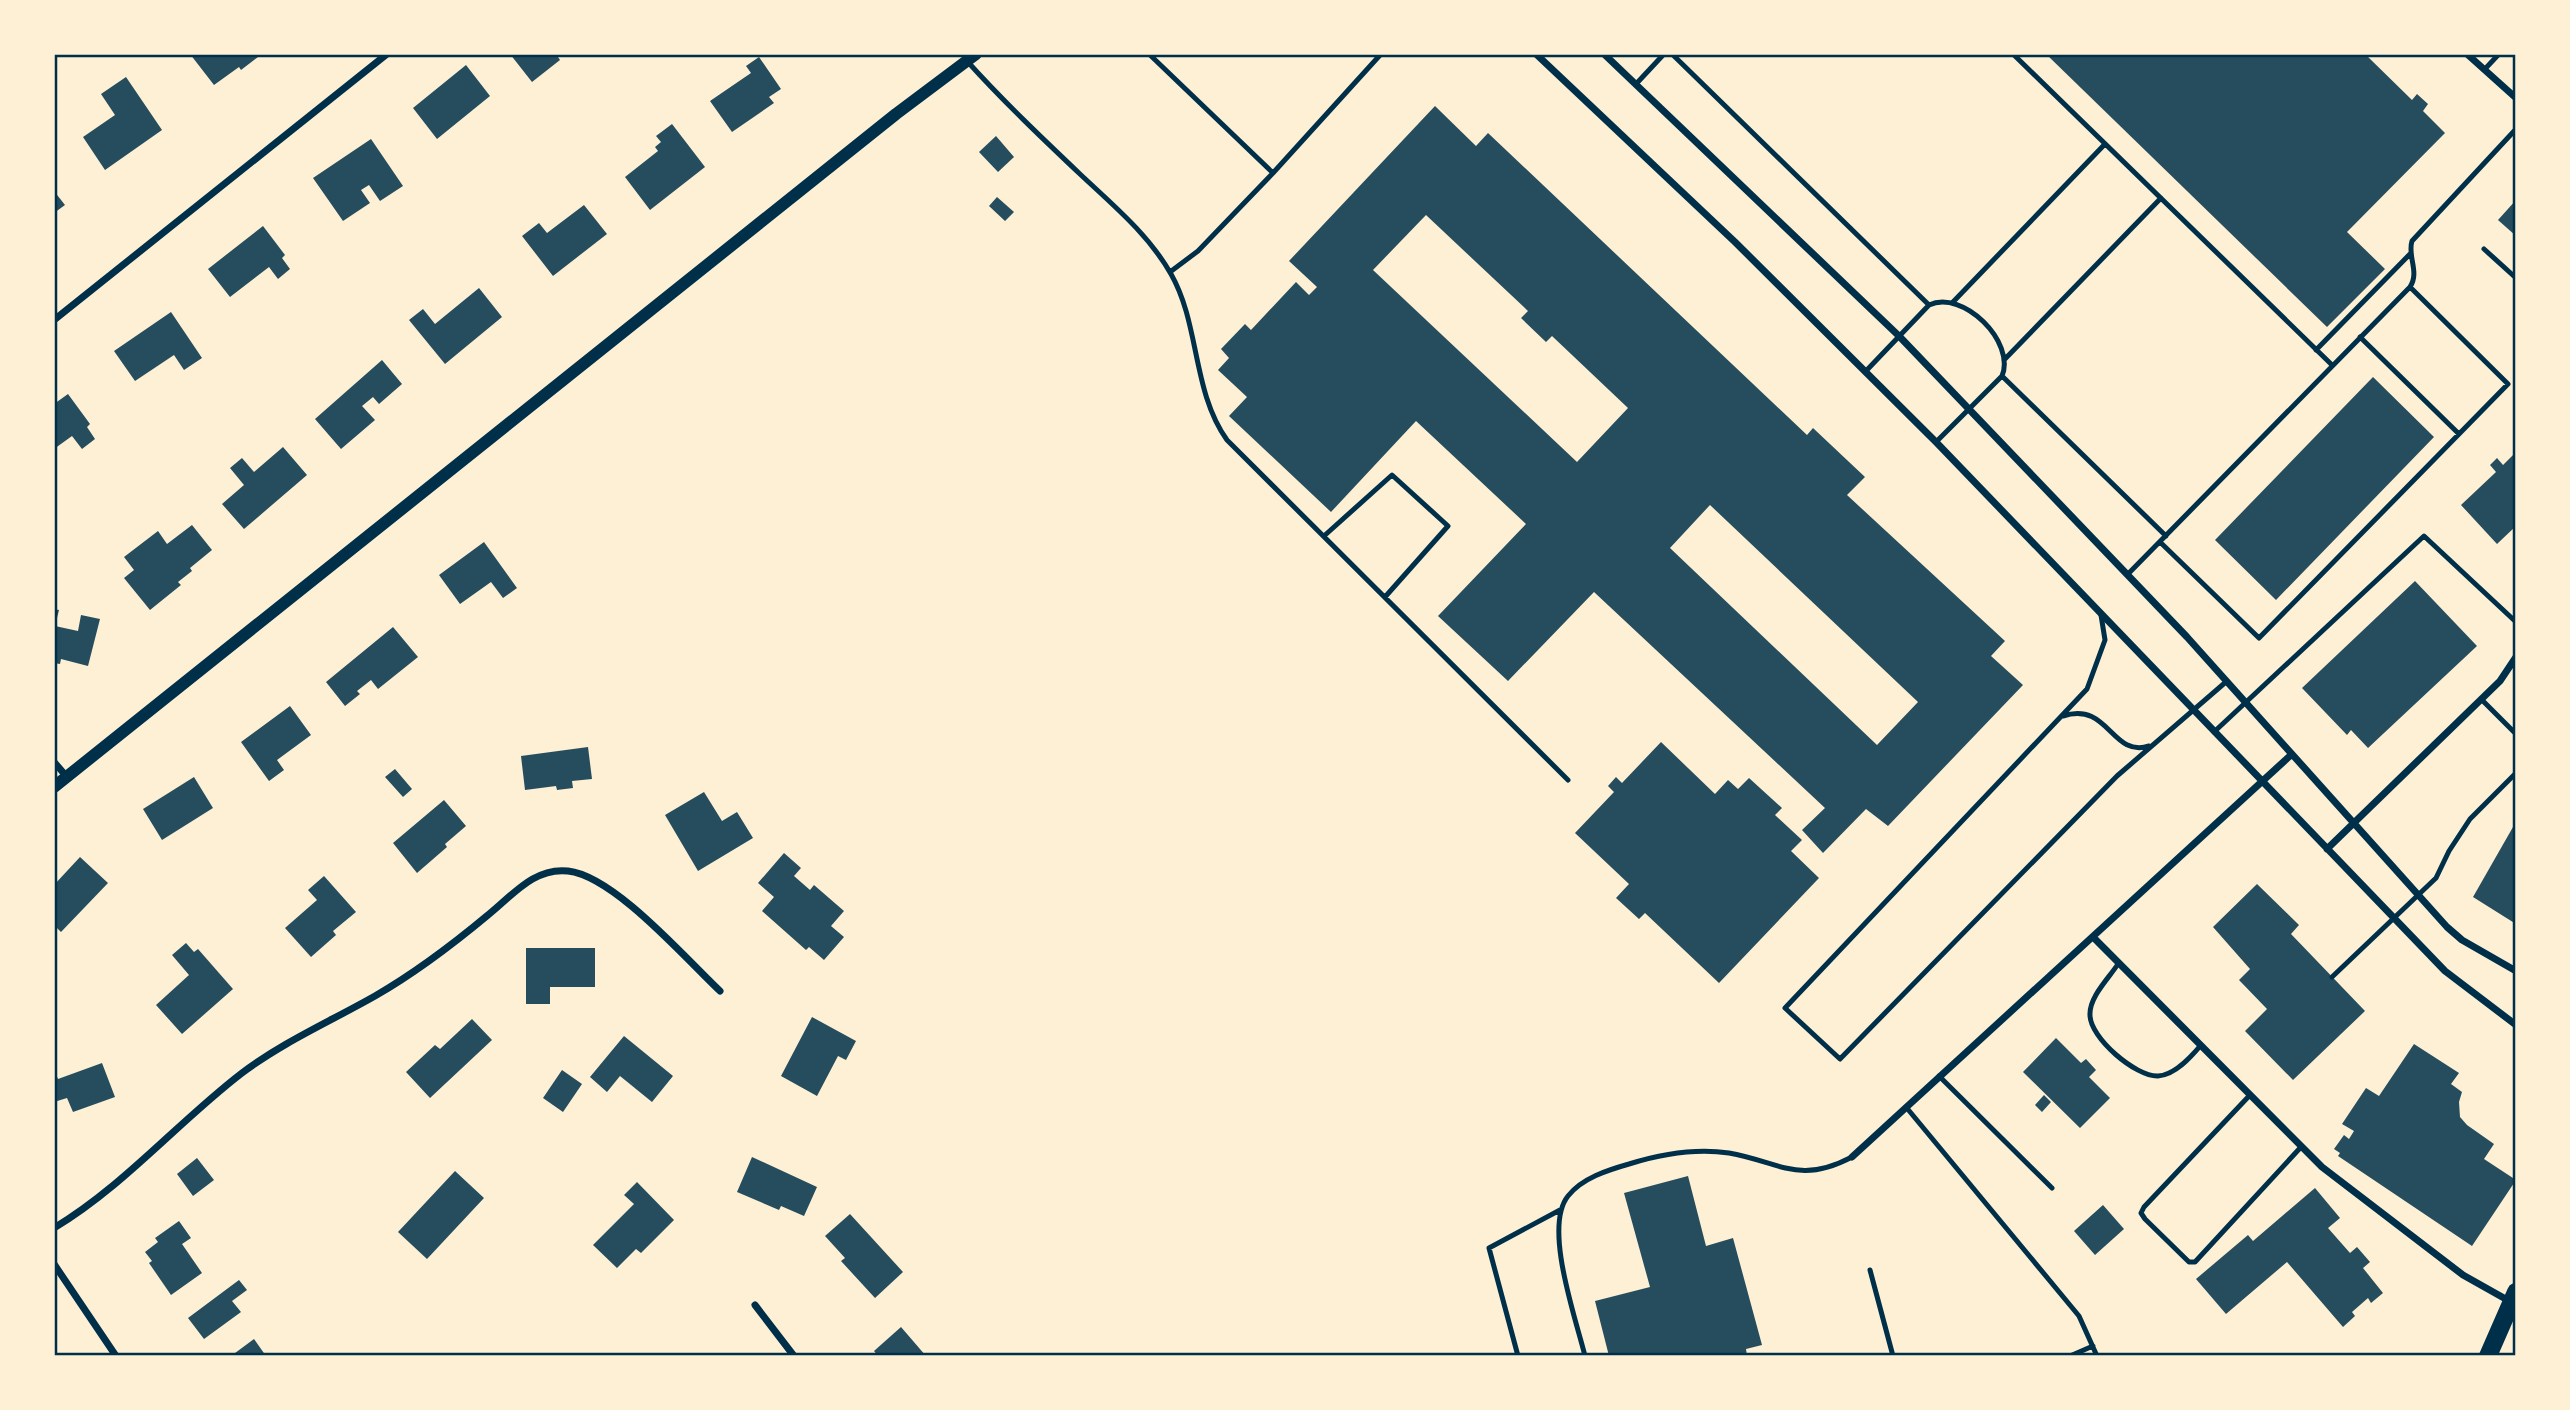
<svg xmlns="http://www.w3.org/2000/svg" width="2570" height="1410" viewBox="0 0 2570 1410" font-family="'Zilla Slab',serif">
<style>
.building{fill:#264d5e;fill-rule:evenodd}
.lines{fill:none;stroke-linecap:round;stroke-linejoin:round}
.service{stroke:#003049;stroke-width:5}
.minor{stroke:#003049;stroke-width:7}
.tertiary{stroke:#003049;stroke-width:12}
.primary{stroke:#003049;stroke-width:18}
.neatline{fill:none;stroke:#003049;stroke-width:2.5}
</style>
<rect width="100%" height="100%" fill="#fdf0d5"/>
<path class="building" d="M 190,54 L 262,54 L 241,70 L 239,67 L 214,85 Z
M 510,54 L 556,54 L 560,60 L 532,82 Z
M 2046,54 L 2365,54 L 2412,100 L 2417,94 L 2428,104 L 2423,111 L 2445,133 L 2347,232 L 2385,269 L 2327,327 Z
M 759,57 L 781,89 L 769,97 L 774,103 L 732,132 L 710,101 L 751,73 L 746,66 Z
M 466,65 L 490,96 L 437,139 L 413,108 Z
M 126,77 L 162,130 L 105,170 L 83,137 L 115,115 L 101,94 Z
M 1435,106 L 1476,146 L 1488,133 L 1807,435 L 1813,428 L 1865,477 L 1847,495 L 2005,641 L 1991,656 L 2023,685 L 1888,826 L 1866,809 L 1823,853 L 1802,830 L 1825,808 L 1594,592 L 1508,681 L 1438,616 L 1526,524 L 1416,421 L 1331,512 L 1229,416 L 1247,397 L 1218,370 L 1229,358 L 1221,349 L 1245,324 L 1251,330 L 1296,282 L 1309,295 L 1317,287 L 1289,261 ZM 1426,215 L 1528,311 L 1521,318 L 1546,342 L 1552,336 L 1628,408 L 1577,462 L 1373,270 ZM 1710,505 L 1918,702 L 1877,745 L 1670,548 Z
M 672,124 L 705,167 L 650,210 L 625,177 L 658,151 L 655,147 L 661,142 L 656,136 Z
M 996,136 L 1014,157 L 998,172 L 979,152 Z
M 371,139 L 403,186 L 380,201 L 369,185 L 361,190 L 370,203 L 343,221 L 313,178 Z
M 54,191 L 65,205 L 54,213 Z
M 997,197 L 1014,212 L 1005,221 L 989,206 Z
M 2516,200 L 2516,236 L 2498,220 Z
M 584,205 L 607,234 L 553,276 L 522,236 L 539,223 L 547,233 Z
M 263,226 L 285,255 L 282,258 L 290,269 L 278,279 L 269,267 L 230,297 L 208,269 Z
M 479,288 L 502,317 L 445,364 L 409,320 L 423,309 L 435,324 Z
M 171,312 L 202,358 L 184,370 L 174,355 L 135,381 L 114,351 Z
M 382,360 L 402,384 L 379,404 L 373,397 L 362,406 L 375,420 L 341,449 L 315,419 Z
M 2373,377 L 2434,437 L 2276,600 L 2215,540 Z
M 68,394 L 90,424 L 87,427 L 95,439 L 82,449 L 72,436 L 54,449 L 54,404 Z
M 283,447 L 307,475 L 244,529 L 222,504 L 244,485 L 230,468 L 242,458 L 254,472 Z
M 2516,452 L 2516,526 L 2497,544 L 2461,505 L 2496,472 L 2490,465 L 2497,458 L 2503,465 Z
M 192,525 L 212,550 L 190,568 L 192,571 L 178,582 L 181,585 L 150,610 L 124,578 L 134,570 L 124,557 L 158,531 L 167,544 Z
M 484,542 L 517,588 L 503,598 L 491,582 L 460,604 L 439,575 Z
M 2415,581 L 2477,646 L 2368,748 L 2351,730 L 2347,735 L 2302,688 Z
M 54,609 L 59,610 L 55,626 L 78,631 L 81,615 L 100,619 L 88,666 L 61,659 L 60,664 L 54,663 Z
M 393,627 L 418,657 L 378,689 L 371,680 L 357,691 L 360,694 L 345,706 L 326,682 Z
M 290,706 L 311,735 L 277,760 L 284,770 L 269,781 L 241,742 Z
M 1661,742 L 1715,794 L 1728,780 L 1738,789 L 1749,778 L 1782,808 L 1775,815 L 1802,840 L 1791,851 L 1819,878 L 1719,983 L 1645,913 L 1639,919 L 1616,898 L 1629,884 L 1575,833 L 1614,792 L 1608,786 L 1616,777 L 1622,783 Z
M 588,747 L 592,779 L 572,781 L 573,788 L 557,790 L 556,786 L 525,790 L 521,756 Z
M 395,769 L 412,789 L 403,797 L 385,777 Z
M 194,777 L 213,808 L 162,840 L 143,809 Z
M 704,792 L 722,821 L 737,812 L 753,838 L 698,871 L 665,815 Z
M 444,800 L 466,826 L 445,844 L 447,847 L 417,873 L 393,843 Z
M 2513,827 L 2516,828 L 2516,924 L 2473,897 Z
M 784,853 L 801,868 L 794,876 L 810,890 L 814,885 L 844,911 L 831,926 L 844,937 L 824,960 L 809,947 L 806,950 L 762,911 L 774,897 L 758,883 Z
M 80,857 L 108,883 L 61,932 L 54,925 L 54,885 Z
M 324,876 L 356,912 L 333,931 L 336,935 L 311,957 L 285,928 L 317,900 L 308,890 Z
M 2257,884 L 2299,925 L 2291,934 L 2365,1011 L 2293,1080 L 2245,1031 L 2267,1009 L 2239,980 L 2250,969 L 2213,927 Z
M 186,943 L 194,952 L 198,949 L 233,989 L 182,1034 L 156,1005 L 189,975 L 172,955 Z
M 526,948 L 595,948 L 595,987 L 550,987 L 550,1004 L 526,1004 Z
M 812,1017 L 856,1041 L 846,1060 L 838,1056 L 817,1096 L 781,1076 Z
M 472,1019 L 492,1040 L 430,1098 L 406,1072 L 435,1045 L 440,1049 Z
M 624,1036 L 673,1076 L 652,1102 L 620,1076 L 607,1092 L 590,1077 Z
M 2056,1038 L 2081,1063 L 2086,1059 L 2096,1070 L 2089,1077 L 2110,1098 L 2080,1128 L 2023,1072 Z
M 2414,1044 L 2459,1073 L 2451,1084 L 2462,1092 L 2459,1102 L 2460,1117 L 2467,1125 L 2494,1144 L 2484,1159 L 2516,1180 L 2472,1246 L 2338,1156 L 2340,1153 L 2334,1149 L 2344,1135 L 2349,1139 L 2354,1131 L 2342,1124 L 2366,1088 L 2379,1096 Z
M 102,1063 L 115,1097 L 73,1112 L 67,1098 L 54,1102 L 54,1070 L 58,1079 Z
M 562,1070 L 582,1084 L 563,1112 L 543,1098 Z
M 2044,1095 L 2051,1102 L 2042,1112 L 2035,1105 Z
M 752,1157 L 817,1187 L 804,1216 L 781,1206 L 779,1210 L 737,1192 Z
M 197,1158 L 214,1180 L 193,1196 L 177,1174 Z
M 455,1171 L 484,1198 L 427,1259 L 398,1232 Z
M 1688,1176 L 1706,1246 L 1733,1238 L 1762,1345 L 1746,1349 L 1747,1356 L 1609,1356 L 1595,1301 L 1650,1287 L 1624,1193 Z
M 637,1182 L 674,1220 L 641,1253 L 636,1249 L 617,1268 L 593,1245 L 634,1204 L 624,1195 Z
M 2315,1188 L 2340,1218 L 2328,1228 L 2350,1253 L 2357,1247 L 2370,1262 L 2363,1268 L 2383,1293 L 2371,1303 L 2368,1298 L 2352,1312 L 2355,1316 L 2343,1327 L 2287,1262 L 2226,1314 L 2196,1279 L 2248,1235 L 2253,1241 Z
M 2103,1205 L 2124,1229 L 2095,1255 L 2074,1231 Z
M 850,1214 L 903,1272 L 875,1298 L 841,1261 L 845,1258 L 825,1236 Z
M 179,1221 L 191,1238 L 182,1244 L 202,1273 L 171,1295 L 149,1263 L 152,1261 L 145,1252 L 158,1242 L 155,1238 Z
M 239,1280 L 247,1290 L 232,1301 L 241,1312 L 204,1339 L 188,1318 Z
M 901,1327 L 926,1356 L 878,1356 L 874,1351 Z
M 254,1339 L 266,1356 L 231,1356 Z"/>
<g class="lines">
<path class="service" d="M 1149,54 L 1273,173 L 1198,251 L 1170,272
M 1672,54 L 1929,305
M 2013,54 L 2331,364
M 967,61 C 1003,101 1042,138 1081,175 C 1113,205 1149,235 1171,274 C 1200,325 1192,391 1227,440 L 1568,780
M 2484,70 L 2499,54
M 1636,84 L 1664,54
M 1273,173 L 1381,54
M 2484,249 L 2516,278
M 1953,302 L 2105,144
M 2360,337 L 2459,434 L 2508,384 L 2410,287
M 2316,350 L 2410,254
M 2004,360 L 2161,198
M 1865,372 L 1929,305 C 1963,289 2016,342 2002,376 L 1936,442
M 2002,376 L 2166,536
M 1324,536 L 1392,475 L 1448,526 L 1385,597
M 2160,542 L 2259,638 L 2459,434
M 2128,574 L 2410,287 C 2420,272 2407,256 2412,241 L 2516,129
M 2101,615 L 2105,640 L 2087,689 L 1785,1008 L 1840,1059 L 2117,776 L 2227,681
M 2481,699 L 2516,734
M 2063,716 C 2109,701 2111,758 2149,746
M 2214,732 L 2424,536 L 2516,622
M 2118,964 C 2109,978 2089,997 2090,1015 C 2090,1038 2136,1077 2158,1076 C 2175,1075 2191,1057 2201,1045
M 2332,977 L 2436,878 L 2449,851 L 2470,819 L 2516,773
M 1939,1076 L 2052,1188
M 2250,1095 L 2144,1207 L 2141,1213 L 2145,1219 L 2189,1262 L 2195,1262 L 2301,1147
M 1906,1107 L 2079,1316 L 2097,1356
M 1870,1270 L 1893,1356
M 1518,1356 L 1489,1248 L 1560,1210
M 1585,1356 C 1576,1319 1543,1227 1568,1196 C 1582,1178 1608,1170 1629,1164 C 1661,1154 1695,1148 1729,1153 C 1780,1162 1799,1185 1852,1157
M 2070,1356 L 2093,1346"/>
<path class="minor" d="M 1536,54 L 1735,242 L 1936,442 L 2445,971 L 2516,1025
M 1604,54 L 1899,336 L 2187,637 L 2447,927 L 2462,940 L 2516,971
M 2467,54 L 2516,98
M 54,320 L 387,54
M 54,762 L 67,777
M 2327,849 L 2500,681 L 2516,657
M 2093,937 L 2322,1167 L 2463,1275 L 2511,1302
M 1852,1157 L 2292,754
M 54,1228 C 124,1186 178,1122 242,1073 C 283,1042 331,1021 375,996 C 415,973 452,945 488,915 C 512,896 534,867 568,871 C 614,876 685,958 720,991
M 54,1264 L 116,1356
M 755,1305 L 794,1356"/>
<path class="tertiary" d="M 54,787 L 896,114 L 976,54"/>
<path class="primary" d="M 2488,1356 L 2516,1292"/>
</g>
<rect width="2570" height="1410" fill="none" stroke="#fdf0d5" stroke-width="112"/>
<rect x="56" y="56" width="2458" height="1298" class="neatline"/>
</svg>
